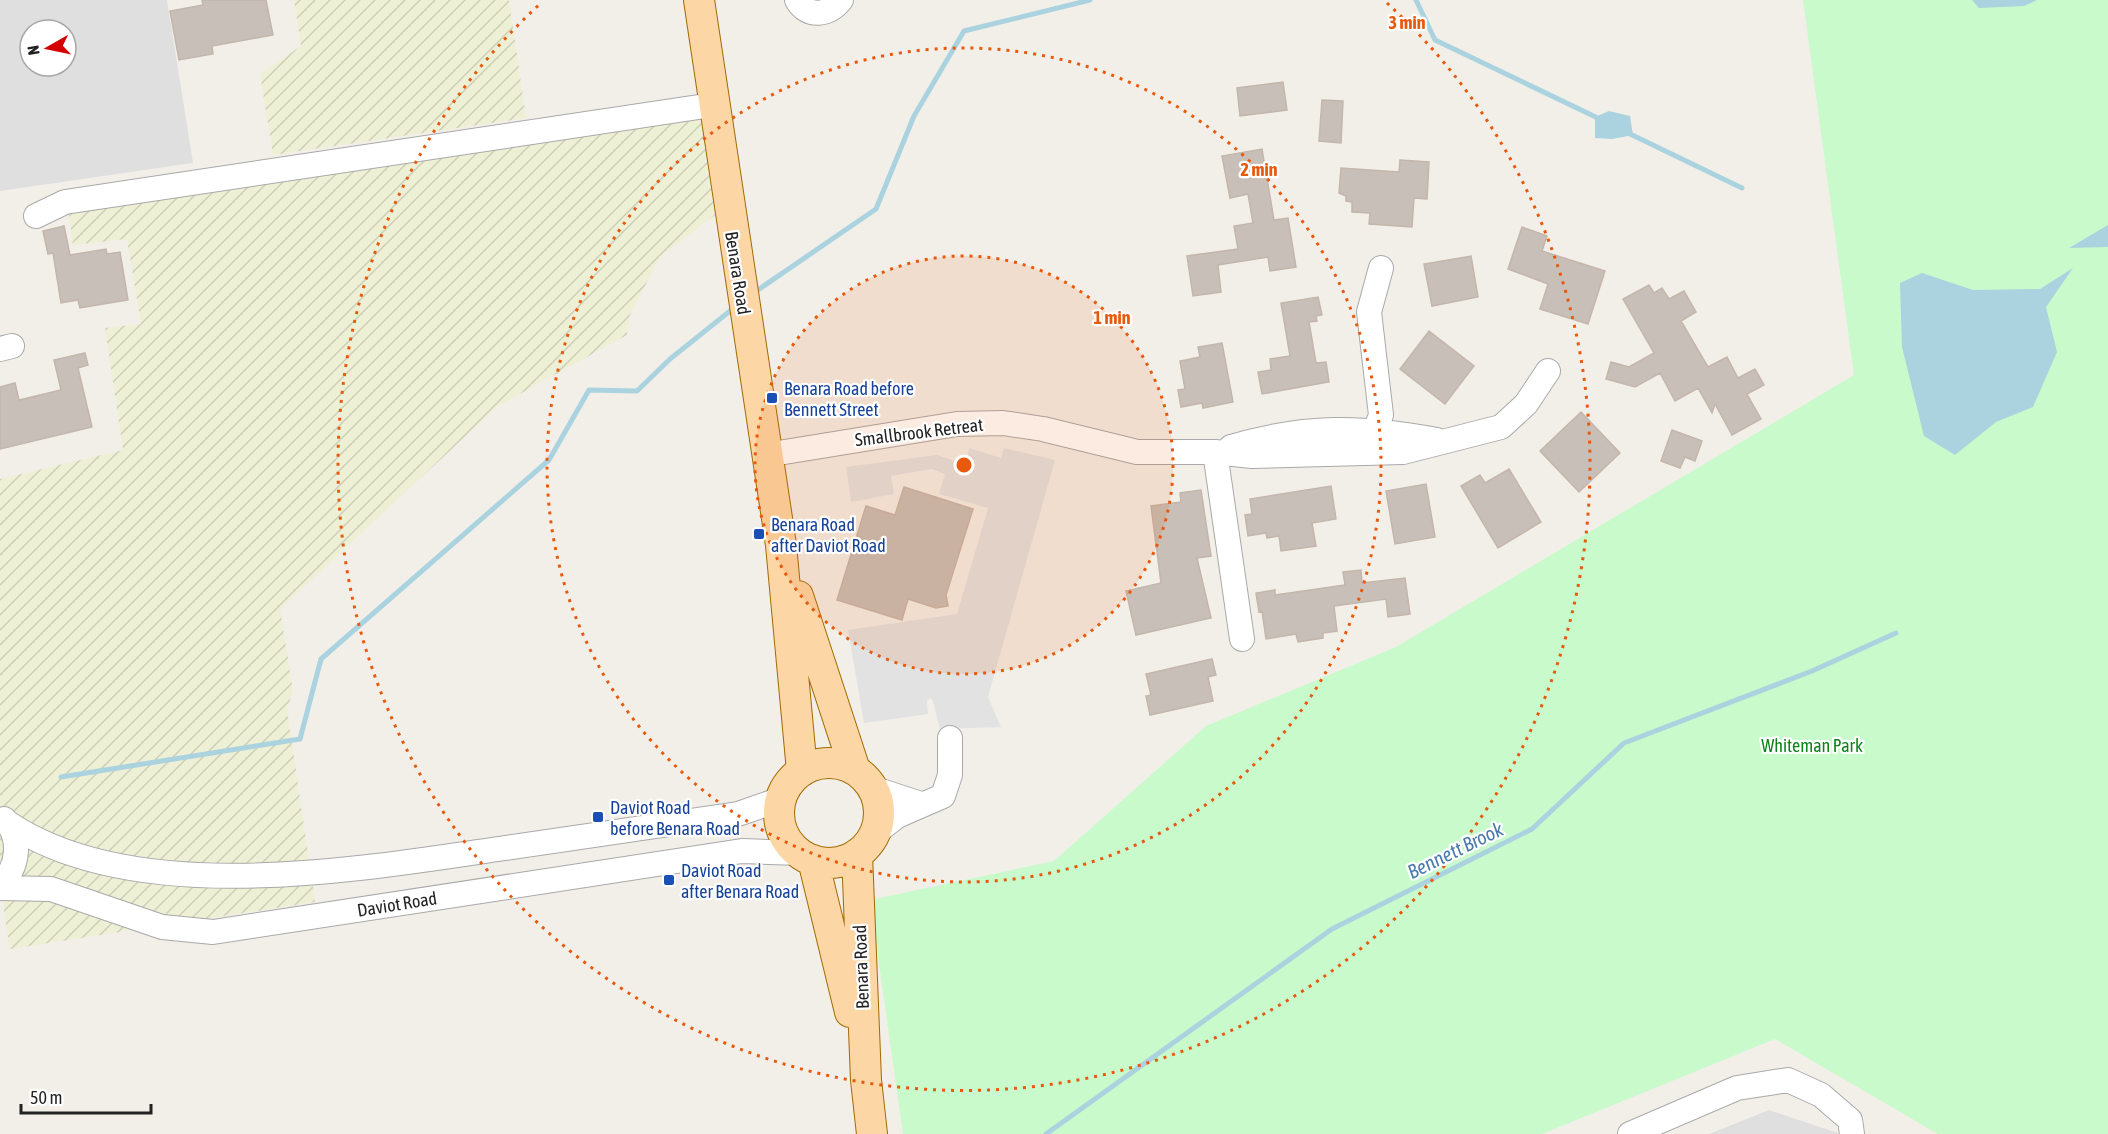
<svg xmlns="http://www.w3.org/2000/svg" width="2108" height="1134" viewBox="0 0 2108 1134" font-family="'Asap Condensed',sans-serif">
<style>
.residential{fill:#e0dfdf;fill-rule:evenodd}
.farmland{fill:url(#farmland-furrows)}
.park{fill:#c8facc}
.parking{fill:#e2e2e2}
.water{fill:#aad3df}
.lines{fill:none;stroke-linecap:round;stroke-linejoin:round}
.stream{stroke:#aad3df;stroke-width:5}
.building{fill:#c7bfb8;stroke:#c4b6ab;stroke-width:1.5}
.minor-casing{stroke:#a9a9a9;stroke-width:26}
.major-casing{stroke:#a06b00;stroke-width:32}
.minor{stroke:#fff;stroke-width:24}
.major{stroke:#fcd6a4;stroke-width:30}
.ring{fill:none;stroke:#e8590c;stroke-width:3;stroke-dasharray:3 6}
.transit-dot{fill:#1a4fb4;stroke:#fff;stroke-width:2}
.labels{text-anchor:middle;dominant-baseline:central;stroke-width:4.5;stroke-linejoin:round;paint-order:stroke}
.street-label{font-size:18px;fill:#222;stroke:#fff}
.transit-label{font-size:18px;fill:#164399;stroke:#fff;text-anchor:start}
.park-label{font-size:18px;fill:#0c8416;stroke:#fff}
.water-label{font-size:20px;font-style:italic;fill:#4a7aab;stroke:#fff}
.centre{fill:#e8590c;stroke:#fff;stroke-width:3}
.ring-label{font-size:18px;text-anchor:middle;font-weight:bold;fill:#e8590c;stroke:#fff;stroke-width:4.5;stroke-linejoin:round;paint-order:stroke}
</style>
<defs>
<pattern id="farmland-furrows" width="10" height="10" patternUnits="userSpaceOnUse" patternTransform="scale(1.5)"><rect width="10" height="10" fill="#eef0d5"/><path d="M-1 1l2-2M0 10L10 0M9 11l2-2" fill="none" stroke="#ccceb7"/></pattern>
</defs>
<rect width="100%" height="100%" fill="#f2efe9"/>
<path class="residential" d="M 0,0 L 167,0 L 193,163 L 0,191 ZM 30,30 L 66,30 L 66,66 L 30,66 Z
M 1769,1110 L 1841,1134 L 1709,1134 Z"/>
<path class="farmland" d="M 294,0 L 509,0 L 526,118 L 273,155 L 260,74 L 301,46 Z
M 700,114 L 715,215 L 660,257 L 629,317 L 627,335 L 498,406 L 280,609 L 293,691 L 287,709 L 315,902 L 10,949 L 0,885 L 0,479 L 123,450 L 105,328 L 141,324 L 127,239 L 73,245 L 68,207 Z"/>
<path class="park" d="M 1803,0 L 2108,0 L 2108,1134 L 1938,1134 L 1775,1039 L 1542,1134 L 903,1134 L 870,900 L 1054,861 L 1206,726 L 1396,647 L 1854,375 Z"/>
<path class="parking" d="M 969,448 L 1001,458 L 1004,448 L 1055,460 L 988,697 L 1001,727 L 940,729 L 933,701 L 930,698 L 927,701 L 928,714 L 864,723 L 848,630 L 957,614 L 988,508 L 939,494 L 945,474 L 932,469 L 891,476 L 894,494 L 851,502 L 846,467 L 937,455 L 961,463 L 967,460 Z"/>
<path class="water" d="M 1972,0 L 2037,0 L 2024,6 L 1979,8 Z
M 1609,111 L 1630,116 L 1633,135 L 1612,139 L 1595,138 L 1595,117 Z
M 2108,225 L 2108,247 L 2069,248 Z
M 2073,268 L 2046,307 L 2057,352 L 2033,407 L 1996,422 L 1955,455 L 1924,436 L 1902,347 L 1900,283 L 1922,273 L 1973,290 L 2040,289 Z"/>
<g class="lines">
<path class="stream" d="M 1416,0 L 1435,40 L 1602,120
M 1626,132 L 1742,188
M 752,294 L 876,209 L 914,116 L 964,31 L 1090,0
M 61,777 L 300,739 L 321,659 L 549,460 L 589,390 L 637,391 L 670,359 L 735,307
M 1046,1134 L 1332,929 L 1532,829 L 1624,743 L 1812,671 L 1896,633"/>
</g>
<path class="building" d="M 202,0 L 266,0 L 273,35 L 212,46 L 213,54 L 179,60 L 170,11 L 203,5 Z
M 1283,82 L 1287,110 L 1240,116 L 1237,88 Z
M 1322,100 L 1343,101 L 1341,143 L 1319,141 Z
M 1262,149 L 1274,220 L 1288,218 L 1296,267 L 1270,271 L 1268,257 L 1218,265 L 1221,292 L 1193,296 L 1187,256 L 1238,249 L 1234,226 L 1253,223 L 1248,194 L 1230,198 L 1222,156 Z
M 1400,160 L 1429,162 L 1427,199 L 1414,198 L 1412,227 L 1369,224 L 1370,213 L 1352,212 L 1352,202 L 1346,201 L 1346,196 L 1339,193 L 1341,168 L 1399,172 Z
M 64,226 L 70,255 L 106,249 L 107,254 L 120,252 L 128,300 L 80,308 L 78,300 L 61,303 L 53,253 L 48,254 L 43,231 Z
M 1522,227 L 1547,236 L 1542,251 L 1605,271 L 1588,324 L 1540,309 L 1548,284 L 1508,269 Z
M 1471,256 L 1478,297 L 1432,306 L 1424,264 Z
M 1649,285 L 1654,293 L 1662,288 L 1669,299 L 1684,291 L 1696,312 L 1681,321 L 1708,367 L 1727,357 L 1738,378 L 1755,369 L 1764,385 L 1747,394 L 1761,419 L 1732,435 L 1715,404 L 1712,413 L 1698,388 L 1675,401 L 1660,373 L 1635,387 L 1606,379 L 1611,362 L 1629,367 L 1654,353 L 1623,299 Z
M 1318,297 L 1322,315 L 1316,316 L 1317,321 L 1309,322 L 1316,363 L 1326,362 L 1329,382 L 1262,394 L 1258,372 L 1271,370 L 1270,359 L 1290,356 L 1281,303 Z
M 1429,331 L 1474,366 L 1445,404 L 1400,369 Z
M 1222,343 L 1233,402 L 1203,408 L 1202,403 L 1181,407 L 1178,390 L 1185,389 L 1180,361 L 1200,357 L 1198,347 Z
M 85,353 L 88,365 L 78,368 L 92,427 L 0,449 L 0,387 L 15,383 L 19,400 L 61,390 L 54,360 Z
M 1581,412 L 1620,453 L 1579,492 L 1540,451 Z
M 1672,430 L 1702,441 L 1695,461 L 1685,457 L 1680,468 L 1661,461 Z
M 1509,469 L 1541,522 L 1498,548 L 1461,486 L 1480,475 L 1485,483 Z
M 1426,484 L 1435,537 L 1395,544 L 1386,491 Z
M 1331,486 L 1336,519 L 1312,523 L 1316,546 L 1281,551 L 1279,536 L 1267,538 L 1266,533 L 1248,536 L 1245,515 L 1252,514 L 1250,499 Z
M 904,487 L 973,509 L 946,595 L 948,606 L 936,608 L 908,599 L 902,620 L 837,600 L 866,506 L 895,515 Z
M 1201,490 L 1211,556 L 1197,558 L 1211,618 L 1136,635 L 1126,591 L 1161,583 L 1151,506 L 1181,502 L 1180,493 Z
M 1361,570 L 1362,583 L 1405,578 L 1410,614 L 1388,617 L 1386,599 L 1334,606 L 1337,631 L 1323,633 L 1323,638 L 1298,642 L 1296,634 L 1266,639 L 1262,611 L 1259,612 L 1256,593 L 1275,590 L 1275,595 L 1345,585 L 1343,572 Z
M 1212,659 L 1216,675 L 1208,677 L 1213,701 L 1150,715 L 1146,696 L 1151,695 L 1146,674 Z"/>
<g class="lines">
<g class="minor-casing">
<path id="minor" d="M 797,0 C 808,19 829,15 841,0
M 36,216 L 65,202 L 712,105
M 0,349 L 12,346
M 1370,444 L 1381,415 L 1369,312 L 1381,268
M 1231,447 C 1305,425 1362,426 1437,440
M 1215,452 L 1242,639
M 766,455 L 957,424 L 1003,423 L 1043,429 L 1137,452 L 1215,452 L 1252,456 L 1403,452 L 1501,427 L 1526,404 L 1548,371
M 872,788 L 921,804
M 8,823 C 136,909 361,869 505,848 C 582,837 660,826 738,814 L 781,799
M 874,834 L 897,816 L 943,796 L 950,775 L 950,738
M 0,884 C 19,868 22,837 4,819
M 0,888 L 51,889 L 162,927 L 213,932 L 742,851 L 800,853
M 1630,1134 L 1737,1088 L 1788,1080 L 1821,1095 L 1850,1120 L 1852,1134"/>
</g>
<g class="major-casing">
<path id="major" d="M 699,0 L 781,545 L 802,771
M 798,596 L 855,770
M779 813a50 50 0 1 1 100 0a50 50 0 1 1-100 0Z
M 857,854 L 866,1080 L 872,1134
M 813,860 L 850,1012"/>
</g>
<use href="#minor" class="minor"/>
<use href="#major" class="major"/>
</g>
<circle cx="964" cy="465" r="209" fill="#e8590c" fill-opacity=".12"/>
<g class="ring">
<circle cx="964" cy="465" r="209"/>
<circle cx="964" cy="465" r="417"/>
<path d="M1387 3A626 626 0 1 1 541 3"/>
</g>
<g class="transit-dot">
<rect x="766" y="392" width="12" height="12" rx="3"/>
<rect x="753" y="528" width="12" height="12" rx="3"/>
<rect x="592" y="811" width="12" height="12" rx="3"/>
<rect x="663" y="874" width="12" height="12" rx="3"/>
</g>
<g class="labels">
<g class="street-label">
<text transform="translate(738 273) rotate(81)">Benara Road</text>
<text transform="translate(919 432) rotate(-7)">Smallbrook Retreat</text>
<text transform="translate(397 904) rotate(-9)">Daviot Road</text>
<text transform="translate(861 967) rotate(-92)">Benara Road</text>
</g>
<g class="transit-label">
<text x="784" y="388">Benara Road before<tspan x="784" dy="21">Bennett Street</tspan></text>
<text x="771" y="524">Benara Road<tspan x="771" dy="21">after Daviot Road</tspan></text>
<text x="610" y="807">Daviot Road<tspan x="610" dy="21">before Benara Road</tspan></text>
<text x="681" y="870">Daviot Road<tspan x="681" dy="21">after Benara Road</tspan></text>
</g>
<g class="park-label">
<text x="1812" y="745">Whiteman Park</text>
</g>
<g class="water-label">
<text transform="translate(1455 850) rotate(-26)">Bennett Brook</text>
</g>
</g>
<circle cx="964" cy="465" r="9" class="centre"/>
<g class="ring-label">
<text x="1407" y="29">3 min</text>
<text x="1259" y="176">2 min</text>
<text x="1112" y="324">1 min</text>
</g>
<g transform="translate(48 48) rotate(261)"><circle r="28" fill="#ffffff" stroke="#a7a7a7" stroke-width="1.5"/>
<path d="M0-4.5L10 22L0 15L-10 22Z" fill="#d40000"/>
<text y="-9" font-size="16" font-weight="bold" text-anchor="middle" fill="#222222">N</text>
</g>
<path d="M21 1104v9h130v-9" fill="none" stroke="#222222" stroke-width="3"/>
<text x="30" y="1104" font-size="18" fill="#222222" stroke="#ffffff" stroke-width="4.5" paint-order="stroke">50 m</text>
</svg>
